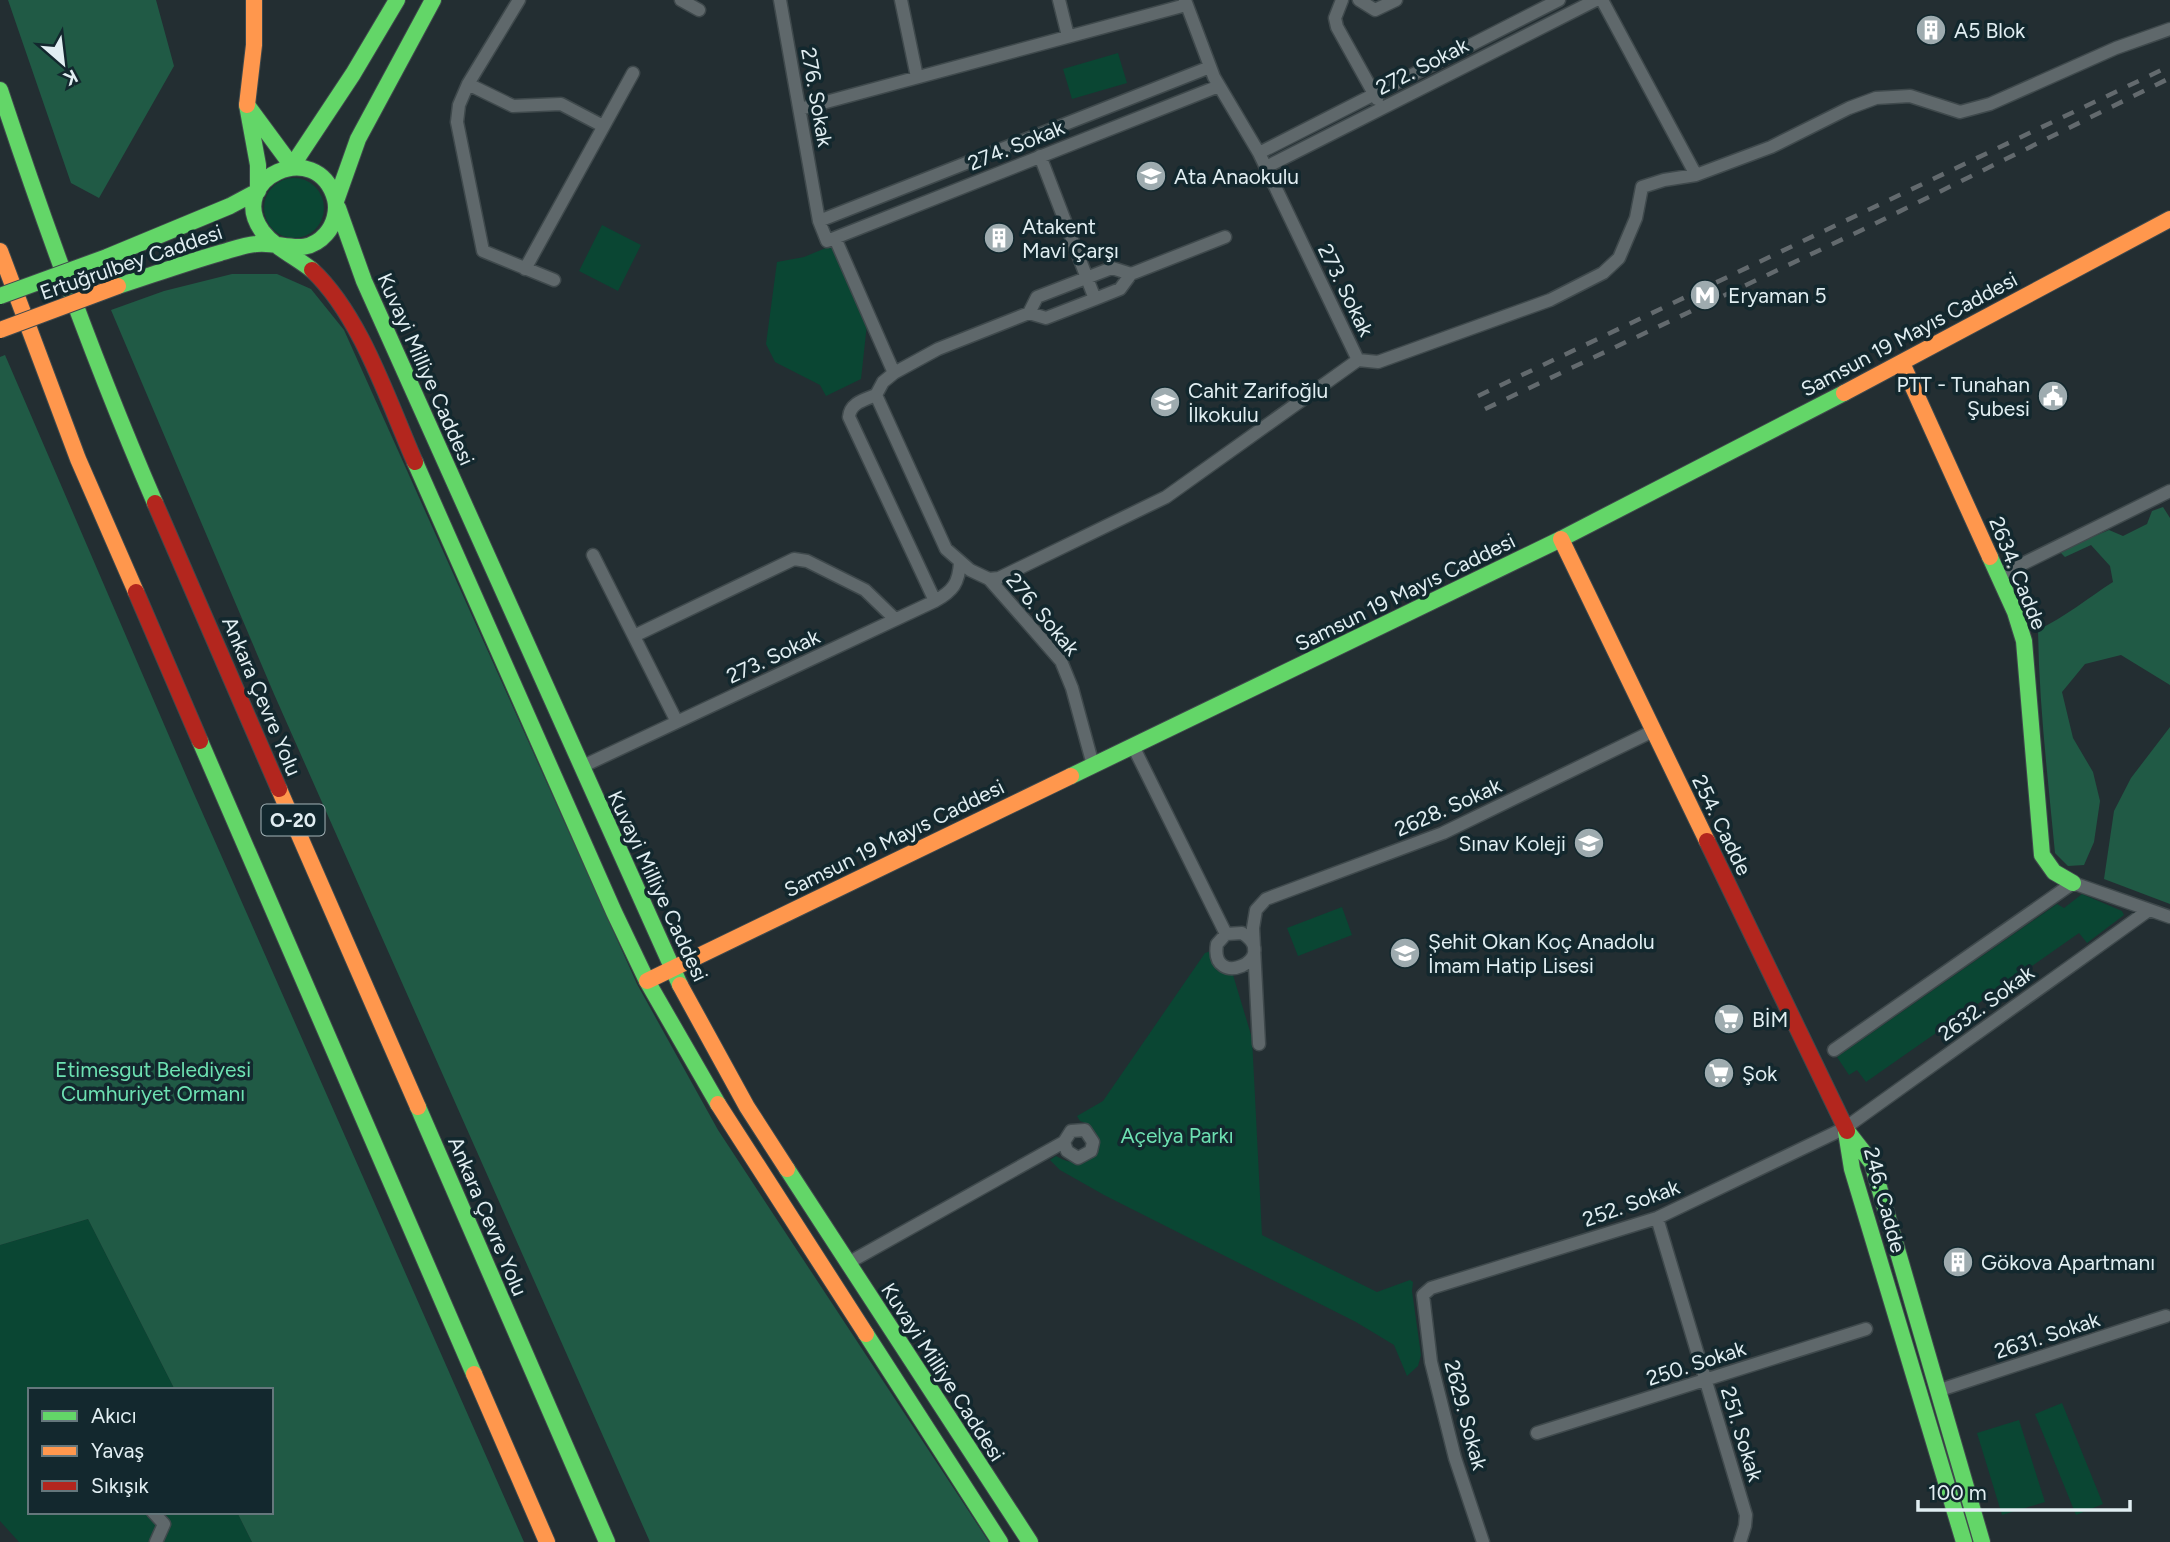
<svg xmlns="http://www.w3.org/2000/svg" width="2170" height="1542" viewBox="0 0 2170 1542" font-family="Figtree,sans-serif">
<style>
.green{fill:#0a4633}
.forest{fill:#205a45}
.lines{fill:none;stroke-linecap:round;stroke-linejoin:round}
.street-casing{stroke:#3f494c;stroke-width:15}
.fast-casing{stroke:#3f494c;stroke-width:18}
.slow-casing{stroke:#3f494c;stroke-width:18}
.jam-casing{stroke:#3f494c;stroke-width:18}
.street{stroke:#5f686b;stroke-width:12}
.fast{stroke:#63d668;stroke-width:16}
.slow{stroke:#ff974d;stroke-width:16}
.jam{stroke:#b3261e;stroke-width:16}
.rail{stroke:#636a6e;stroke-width:4.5;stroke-dasharray:12 12;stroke-linecap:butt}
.fast-bridge-casing{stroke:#3f494c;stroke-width:18;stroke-linecap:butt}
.slow-bridge-casing{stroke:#3f494c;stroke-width:18;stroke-linecap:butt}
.fast-bridge{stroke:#63d668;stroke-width:16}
.slow-bridge{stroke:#ff974d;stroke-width:16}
.labels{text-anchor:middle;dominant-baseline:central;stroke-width:7;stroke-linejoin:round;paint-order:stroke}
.shield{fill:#13282e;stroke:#a3b3b7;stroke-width:2}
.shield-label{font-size:19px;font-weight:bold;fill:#e1eef2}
.poi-label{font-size:21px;fill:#e1eef2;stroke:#13282e;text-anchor:start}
.street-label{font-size:21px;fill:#e1eef2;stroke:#13282e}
.park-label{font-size:21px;fill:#6de1b2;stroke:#13282e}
</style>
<rect width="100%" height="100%" fill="#232e32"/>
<path class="green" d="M 1118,53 L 1127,83 L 1072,99 L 1063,69 Z
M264 208a30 30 0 1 1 60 0a30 30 0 1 1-60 0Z
M 602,225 L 641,245 L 618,291 L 579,271 Z
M 833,245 L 867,324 L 861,379 L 826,396 L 820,385 L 775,362 L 766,344 L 777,262 L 804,257 Z
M 2082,894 L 2122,911 L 2124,915 L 2087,943 L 2079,933 L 1866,1082 L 1857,1070 L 1849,1075 L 1837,1057 L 2057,904 L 2064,908 Z
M 1342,907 L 1352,935 L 1298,956 L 1287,928 Z
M 1211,951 L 1221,967 L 1233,975 L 1252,1038 L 1262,1235 L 1377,1292 L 1410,1280 L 1413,1282 L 1412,1291 L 1421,1355 L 1418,1366 L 1407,1376 L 1394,1345 L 1356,1322 L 1104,1195 L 1060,1170 L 1050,1160 L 1056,1156 C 1097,1180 1113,1130 1080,1121 L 1077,1116 L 1103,1101 L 1205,953 Z
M 88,1219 L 175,1390 L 30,1390 L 30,1512 L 237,1512 L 252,1542 L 19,1542 L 0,1521 L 0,1245 Z
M 2062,1403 L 2103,1504 L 2076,1515 L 2035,1414 Z
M 2019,1420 L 2045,1502 L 2002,1515 L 1977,1433 Z"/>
<path class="forest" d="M 8,0 L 156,0 L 174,66 L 99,198 L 71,183 Z
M 232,274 L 277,274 L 311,289 L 344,330 L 637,984 L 718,1130 L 989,1542 L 650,1542 L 274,694 L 111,310 L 164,291 Z
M 5,355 L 191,787 L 524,1542 L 252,1542 L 237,1512 L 271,1512 L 271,1390 L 175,1390 L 88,1219 L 0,1245 L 0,357 Z
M 2163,507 L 2170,518 L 2170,685 L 2121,655 L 2085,664 L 2062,692 L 2073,738 L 2093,772 L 2100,801 L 2094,842 L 2084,865 L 2068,866 L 2055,853 C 2048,779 2039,705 2038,630 C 2065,617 2088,598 2113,582 L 2110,566 L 2091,545 L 2065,557 L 2059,551 L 2109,530 L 2123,536 L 2147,524 L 2152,511 Z
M 2170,727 L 2170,904 L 2104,879 L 2114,811 L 2131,778 Z"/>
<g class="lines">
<g class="street-casing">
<path id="street" d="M 519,0 L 468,84 L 459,105 L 457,122 L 483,251 L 554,280
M 681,0 L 699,10
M 780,0 L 819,221 L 827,241 L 1219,86
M 901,0 L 917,77
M 1059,0 L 1068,36
M 1342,0 L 1335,18 L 1337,27 L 1377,99
M 1359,0 L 1375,10 L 1396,0
M 1602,0 L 1696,175
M 468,84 L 513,106 L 561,104 L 603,126
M 800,109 L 1186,5
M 1259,153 L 1559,0
M 1040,156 L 1095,299
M 1266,167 L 1596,0
M 819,221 L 1210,67
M 835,238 L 894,373
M 525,269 L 633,73
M 1131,274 L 1225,237
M 1029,313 L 1037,297 L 1112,268 L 1131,274 L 1120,289 L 1095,299 L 1046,318 L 1029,313 L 938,349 L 894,373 L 883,382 L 876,395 L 946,549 L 970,570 L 989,579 L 1061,661 L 1072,688 L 1093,765
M 1358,360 L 1378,362 L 1550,300 L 1603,273 L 1619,258 L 1636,218 L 1642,187 L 1664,180 L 1696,175 L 1771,147 L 1849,108 L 1876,98 L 1910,96 L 1960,112 L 1990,104 L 2116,48 L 2170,29
M 876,395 C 864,400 850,403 849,417 L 935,601
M 593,555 L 677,722
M 2000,575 L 2170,491
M 989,579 L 999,578 L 1166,497 L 1358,360 L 1259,153 L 1214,77 L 1185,0
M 634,636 L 794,559 L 807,561 L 865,590 L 895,619
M 1133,746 L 1226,934 L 1217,944 C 1209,991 1283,959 1242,933 L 1226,934
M 581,767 L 935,601 C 953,591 959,583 960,562
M 1259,1044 L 1253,928 L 1256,910 L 1266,899 L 1443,833 L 1653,731
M 1834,1050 L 2073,883 L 2170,917
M 1657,1218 L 1746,1515 L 1745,1526 L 1740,1542
M 848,1263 L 1064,1142 L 1071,1131 L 1085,1130 L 1093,1142 L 1091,1151 L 1078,1158 L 1067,1151 L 1064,1142
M 1940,1390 L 2166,1316
M 1537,1433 L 1866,1329
M 153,1512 L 164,1524 L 156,1542
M 1483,1542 L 1455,1458 L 1431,1362 L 1423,1295 L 1431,1288 L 1657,1218 L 1845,1128 L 2149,910"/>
</g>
<g class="fast-casing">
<path id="fast" d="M 0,90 C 46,229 97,369 155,503
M 292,166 L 353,74 L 397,0
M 258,191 L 258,165 L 247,105 L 292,166
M 336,201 L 358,139 L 433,0
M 338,208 L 364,281 L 680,985
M 107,257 L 230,206 L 258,191
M 118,286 C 152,275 185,263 220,253 C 231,250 244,245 256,244 C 282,241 305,258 326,234 C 334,225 338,211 335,199 C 317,136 225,179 262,231 C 275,248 296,257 312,270
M 415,462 L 614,912 L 647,981 L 718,1104
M 1990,557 L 2015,612 L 2024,641 L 2042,855 L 2054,872 L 2073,883
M 200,741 L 474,1374
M 1071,776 L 1561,539 L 1844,393
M 418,1107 L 607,1542
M 1847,1131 L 1872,1163 L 1982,1542
M 1846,1132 L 1852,1169 L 1964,1542
M 787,1169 L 1030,1542
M 866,1334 L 1000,1542"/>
</g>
<g class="slow-casing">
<path id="slow" d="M 247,105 L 254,45 L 254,0
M 0,251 L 78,459 L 136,592
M 1902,363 L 1990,557
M 1844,393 L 2170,219
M 1561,539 L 1707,841
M 279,789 L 418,1107
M 647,981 L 1071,776
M 680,985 L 747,1107 L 787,1169
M 718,1104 L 866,1334
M 474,1374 L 547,1542"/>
</g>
<g class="jam-casing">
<path id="jam" d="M 312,270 C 361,316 388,401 415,462
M 155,503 L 279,789
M 136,592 L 200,741
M 1707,841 L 1847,1131"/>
</g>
<use href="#street" class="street"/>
<use href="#fast" class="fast"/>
<use href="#slow" class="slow"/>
<use href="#jam" class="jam"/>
<path class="rail" d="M 1478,396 L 2170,66
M 1485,409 L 1862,230 L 2170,78"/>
<g class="fast-bridge-casing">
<path id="fast-bridge" d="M 0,296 L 107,257"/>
</g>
<g class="slow-bridge-casing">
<path id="slow-bridge" d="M 0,330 L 118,286"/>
</g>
<use href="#fast-bridge" class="fast-bridge"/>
<use href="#slow-bridge" class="slow-bridge"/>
</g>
<defs>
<g id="building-disc" transform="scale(1.575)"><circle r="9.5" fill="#9eabaf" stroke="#13282e"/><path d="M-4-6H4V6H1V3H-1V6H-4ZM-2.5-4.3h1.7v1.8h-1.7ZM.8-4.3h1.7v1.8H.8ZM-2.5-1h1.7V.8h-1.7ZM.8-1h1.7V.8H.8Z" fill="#fff"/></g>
<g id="school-disc" transform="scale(1.575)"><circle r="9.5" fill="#9eabaf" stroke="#13282e"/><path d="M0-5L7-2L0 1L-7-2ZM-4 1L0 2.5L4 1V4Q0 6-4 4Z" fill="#fff"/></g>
<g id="metro-disc" transform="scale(1.575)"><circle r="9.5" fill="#9eabaf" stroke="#13282e"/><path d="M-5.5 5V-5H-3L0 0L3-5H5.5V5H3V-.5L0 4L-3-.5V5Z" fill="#fff"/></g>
<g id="civic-disc" transform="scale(1.575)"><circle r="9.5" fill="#9eabaf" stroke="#13282e"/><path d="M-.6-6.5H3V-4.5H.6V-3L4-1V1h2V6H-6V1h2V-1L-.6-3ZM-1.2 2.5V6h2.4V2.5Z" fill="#fff"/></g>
<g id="supermarket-disc" transform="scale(1.575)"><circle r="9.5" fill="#9eabaf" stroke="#13282e"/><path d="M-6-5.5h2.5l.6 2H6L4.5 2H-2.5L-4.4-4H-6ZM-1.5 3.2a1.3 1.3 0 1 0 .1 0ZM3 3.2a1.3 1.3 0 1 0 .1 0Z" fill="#fff"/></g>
</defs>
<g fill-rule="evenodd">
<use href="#building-disc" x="1931" y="30"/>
<use href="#school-disc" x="1151" y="176"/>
<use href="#building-disc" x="999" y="238"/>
<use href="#metro-disc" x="1705" y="295"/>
<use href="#civic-disc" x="2053" y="396"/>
<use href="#school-disc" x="1165" y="402"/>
<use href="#school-disc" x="1589" y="843"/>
<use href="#school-disc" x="1405" y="953"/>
<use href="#supermarket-disc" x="1729" y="1019"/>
<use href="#supermarket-disc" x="1719" y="1073"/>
<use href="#building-disc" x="1958" y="1262"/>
</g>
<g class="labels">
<rect class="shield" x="261.5" y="804.5" width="63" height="31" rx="5"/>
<g class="shield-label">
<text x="293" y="820">O-20</text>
</g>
<g class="poi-label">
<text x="1954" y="30">A5 Blok</text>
<text x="1174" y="176">Ata Anaokulu</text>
<text x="1022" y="226">Atakent<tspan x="1022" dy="24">Mavi Çarşı</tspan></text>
<text x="1728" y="295">Eryaman 5</text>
<text x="2030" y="384" text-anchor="end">PTT - Tunahan<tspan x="2030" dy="24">Şubesi</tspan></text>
<text x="1188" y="390">Cahit Zarifoğlu<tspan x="1188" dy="24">İlkokulu</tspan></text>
<text x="1566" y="843" text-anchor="end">Sınav Koleji</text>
<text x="1428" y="941">Şehit Okan Koç Anadolu<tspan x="1428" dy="24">İmam Hatip Lisesi</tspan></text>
<text x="1752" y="1019">BİM</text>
<text x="1742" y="1073">Şok</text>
<text x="1981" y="1262">Gökova Apartmanı</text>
</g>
<g class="street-label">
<text transform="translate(1422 66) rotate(-27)">272. Sokak</text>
<text transform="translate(817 97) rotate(80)">276. Sokak</text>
<text transform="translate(1016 145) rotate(-22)">274. Sokak</text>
<text transform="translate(131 262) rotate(-19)">Ertuğrulbey Caddesi</text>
<text transform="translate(1346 290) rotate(64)">273. Sokak</text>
<text transform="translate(1909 334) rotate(-28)">Samsun 19 Mayıs Caddesi</text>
<text transform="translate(426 369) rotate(66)">Kuvayi Milliye Caddesi</text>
<text transform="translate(2018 573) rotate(68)">2634. Cadde</text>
<text transform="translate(1405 592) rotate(-26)">Samsun 19 Mayıs Caddesi</text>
<text transform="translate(1043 614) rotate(50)">276. Sokak</text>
<text transform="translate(773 656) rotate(-25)">273. Sokak</text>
<text transform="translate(262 696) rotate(67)">Ankara Çevre Yolu</text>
<text transform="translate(1448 807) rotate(-24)">2628. Sokak</text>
<text transform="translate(1722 825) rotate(64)">254. Cadde</text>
<text transform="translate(894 838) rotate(-26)">Samsun 19 Mayıs Caddesi</text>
<text transform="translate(658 886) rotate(65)">Kuvayi Milliye Caddesi</text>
<text transform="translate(1986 1003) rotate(-36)">2632. Sokak</text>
<text transform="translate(1885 1200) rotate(75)">246. Cadde</text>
<text transform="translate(1631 1203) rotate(-20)">252. Sokak</text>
<text transform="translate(488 1216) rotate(67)">Ankara Çevre Yolu</text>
<text transform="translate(2047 1335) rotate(-18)">2631. Sokak</text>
<text transform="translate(1696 1363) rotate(-18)">250. Sokak</text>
<text transform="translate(943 1372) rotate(57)">Kuvayi Milliye Caddesi</text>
<text transform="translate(1466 1415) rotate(75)">2629. Sokak</text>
<text transform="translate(1742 1434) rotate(73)">251. Sokak</text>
</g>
<g class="park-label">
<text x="153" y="1069">Etimesgut Belediyesi<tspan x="153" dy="24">Cumhuriyet Ormanı</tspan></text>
<text x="1177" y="1135">Açelya Parkı</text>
</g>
</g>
<rect x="28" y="1388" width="245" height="126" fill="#13282e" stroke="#65777c" stroke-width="2"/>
<rect x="42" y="1411" width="35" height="10" fill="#63d668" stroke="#65777c" stroke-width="2"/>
<text x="91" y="1423" font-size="21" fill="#e1eef2">Akıcı</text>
<rect x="42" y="1446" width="35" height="10" fill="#ff974d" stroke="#65777c" stroke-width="2"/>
<text x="91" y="1458" font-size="21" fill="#e1eef2">Yavaş</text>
<rect x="42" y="1481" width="35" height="10" fill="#b3261e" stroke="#65777c" stroke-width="2"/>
<text x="91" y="1493" font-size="21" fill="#e1eef2">Sıkışık</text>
<g transform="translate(63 63) rotate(152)" stroke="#13282e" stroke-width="5" paint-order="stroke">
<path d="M0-5L12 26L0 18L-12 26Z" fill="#e1eef2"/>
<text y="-10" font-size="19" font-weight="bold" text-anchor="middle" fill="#e1eef2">K</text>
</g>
<path d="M1918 1500v10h212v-10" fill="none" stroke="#e1eef2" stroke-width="3.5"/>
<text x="1928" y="1500" font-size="21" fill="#e1eef2" stroke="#13282e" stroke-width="5" paint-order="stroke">100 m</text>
</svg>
